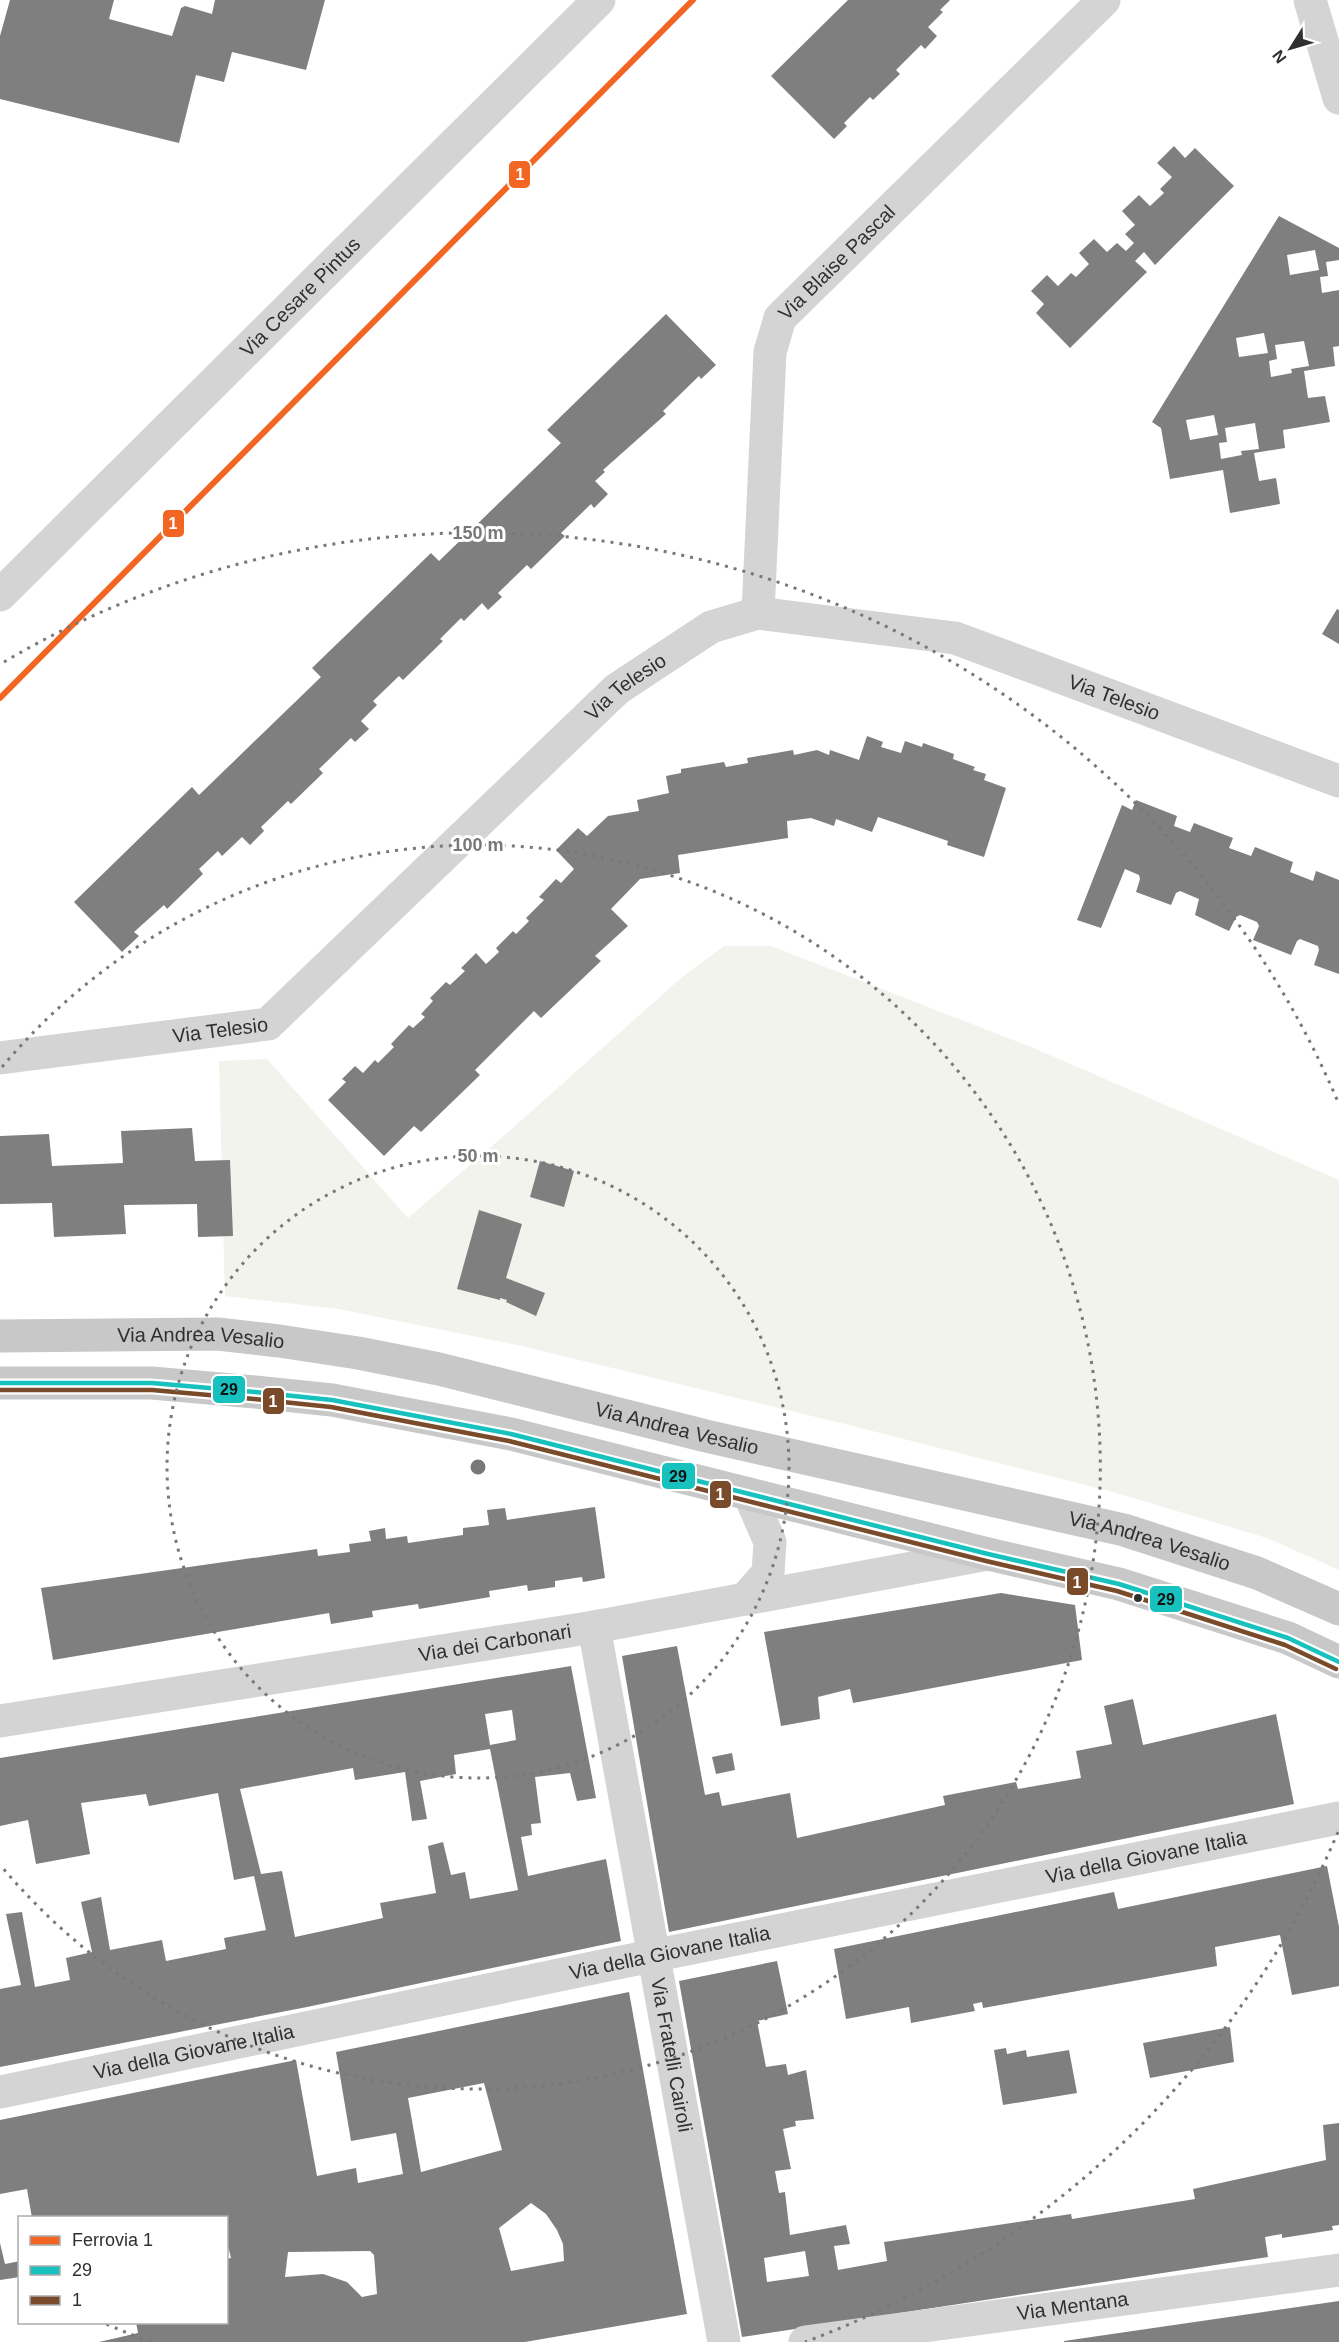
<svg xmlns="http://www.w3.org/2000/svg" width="1339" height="2342" viewBox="0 0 1339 2342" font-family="Helvetica,sans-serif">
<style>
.green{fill:#f1f3ec}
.building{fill:#7f7f7f;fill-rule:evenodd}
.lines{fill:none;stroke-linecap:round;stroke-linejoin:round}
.minor{stroke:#d4d4d4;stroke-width:33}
.major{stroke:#c8c8c8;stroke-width:33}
.bus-1-casing{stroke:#fff;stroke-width:9}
.bus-2-casing{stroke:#fff;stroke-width:9}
.bus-1{stroke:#17c1be;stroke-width:4.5}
.bus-2{stroke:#7a4b2a;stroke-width:4.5}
.rail-1-casing{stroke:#fff;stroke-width:10}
.rail-1{stroke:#f26522;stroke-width:6}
.ring{fill:none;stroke:#787878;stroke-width:3;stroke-dasharray:3 6}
.bus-dot{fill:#303030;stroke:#fff;stroke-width:2}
.labels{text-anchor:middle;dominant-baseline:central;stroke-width:6;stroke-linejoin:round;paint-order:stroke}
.street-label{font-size:20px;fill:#303030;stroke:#fff}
.centre{fill:#787878;stroke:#fff;stroke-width:3}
.ring-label{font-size:18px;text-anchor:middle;font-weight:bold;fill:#787878;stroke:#fff;stroke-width:6;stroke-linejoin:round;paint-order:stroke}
.line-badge{stroke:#fff;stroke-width:2}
.badge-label{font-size:16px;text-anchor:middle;font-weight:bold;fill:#fff}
.pale-badge-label{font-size:16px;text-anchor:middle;font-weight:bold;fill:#111}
</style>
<rect width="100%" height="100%" fill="#fff"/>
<path class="green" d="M 724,946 L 771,946 L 1031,1047 L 1339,1180 L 1339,1570 L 1267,1538 L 1113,1492 L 841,1423 L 517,1345 L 339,1309 L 225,1296 L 219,1061 L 267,1059 L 408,1218 L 505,1135 L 681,978 Z"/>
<path class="building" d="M 10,0 L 114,0 L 109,19 L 172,36 L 181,8 L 185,6 L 212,14 L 215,0 L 325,0 L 306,70 L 232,52 L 224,82 L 196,75 L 179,143 L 0,99 L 0,36 Z
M 848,0 L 950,0 L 940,10 L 943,12 L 928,27 L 937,36 L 925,49 L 921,45 L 896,70 L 900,74 L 873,100 L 870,97 L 844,123 L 847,126 L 834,139 L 771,76 Z
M 1174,146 L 1185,158 L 1195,148 L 1234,186 L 1155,265 L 1144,252 L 1135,261 L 1147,272 L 1070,348 L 1036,313 L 1044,304 L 1031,291 L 1047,275 L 1058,286 L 1071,273 L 1076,277 L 1089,264 L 1079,253 L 1094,239 L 1107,252 L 1117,243 L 1126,251 L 1134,243 L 1125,234 L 1135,225 L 1122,211 L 1139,195 L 1150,206 L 1164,193 L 1160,189 L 1172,177 L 1157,163 Z
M 1279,216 L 1339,248 L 1339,260 L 1326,262 L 1328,276 L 1320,277 L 1322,293 L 1339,290 L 1339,346 L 1333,347 L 1335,366 L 1304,371 L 1308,398 L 1325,396 L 1330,422 L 1283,430 L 1285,448 L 1254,453 L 1259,481 L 1276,478 L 1280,504 L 1230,513 L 1223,470 L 1170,479 L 1161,428 L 1152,422 ZM 1315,250 L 1319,270 L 1290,275 L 1287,255 ZM 1264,333 L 1268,353 L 1239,357 L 1236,338 ZM 1304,341 L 1309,366 L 1291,369 L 1292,373 L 1271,377 L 1269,361 L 1277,359 L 1275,345 ZM 1214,415 L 1218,435 L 1190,440 L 1186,420 ZM 1255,423 L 1259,449 L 1241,451 L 1242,455 L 1221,459 L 1219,443 L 1227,442 L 1225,428 Z
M 666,314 L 716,365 L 701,379 L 699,376 L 663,411 L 666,414 L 603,470 L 605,472 L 595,481 L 608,494 L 594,508 L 591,504 L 561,533 L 565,536 L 531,569 L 527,565 L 498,593 L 502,597 L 488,610 L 482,603 L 464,621 L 461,618 L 440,639 L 443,641 L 403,680 L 399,676 L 373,701 L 377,705 L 361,721 L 369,729 L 355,742 L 351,738 L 319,769 L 323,773 L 291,804 L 288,801 L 261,827 L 264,831 L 250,845 L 242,837 L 222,856 L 218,851 L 199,869 L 203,874 L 167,909 L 164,905 L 134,932 L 139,936 L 122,952 L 74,902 L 192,787 L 199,795 L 321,677 L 312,668 L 431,553 L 439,561 L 561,443 L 547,430 Z
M 1337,609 L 1339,610 L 1339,644 L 1322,634 Z
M 867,736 L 883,742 L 881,747 L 901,753 L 905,741 L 922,747 L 923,743 L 954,754 L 953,759 L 975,767 L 973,770 L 986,774 L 984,780 L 1006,788 L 984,857 L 947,845 L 948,841 L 878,817 L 872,832 L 836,819 L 834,826 L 811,818 L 787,821 L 788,838 L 678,855 L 680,873 L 640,879 L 611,909 L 628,926 L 595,956 L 601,961 L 541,1018 L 534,1011 L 475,1070 L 480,1075 L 421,1132 L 414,1126 L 384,1156 L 328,1100 L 346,1082 L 342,1079 L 355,1066 L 363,1073 L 375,1060 L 378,1063 L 394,1047 L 391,1044 L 409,1025 L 413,1028 L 425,1017 L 421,1014 L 433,1001 L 430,998 L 446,982 L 450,985 L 465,971 L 461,968 L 476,953 L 486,964 L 499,952 L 496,948 L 513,931 L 516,934 L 529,921 L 526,918 L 544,900 L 539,897 L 556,879 L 561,883 L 574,869 L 556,850 L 578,828 L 587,836 L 608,816 L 639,811 L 637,800 L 669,793 L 666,776 L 681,773 L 681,769 L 724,762 L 726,767 L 748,763 L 747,758 L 793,750 L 794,755 L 817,750 L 829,755 L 830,750 L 859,760 Z
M 1136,800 L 1177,816 L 1174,826 L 1190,832 L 1194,823 L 1233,838 L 1229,848 L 1251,856 L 1255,847 L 1293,862 L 1290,872 L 1313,881 L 1316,871 L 1339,880 L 1339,974 L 1314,965 L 1319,950 L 1318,946 L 1300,939 L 1297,941 L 1291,955 L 1253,940 L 1259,926 L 1257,922 L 1240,915 L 1236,917 L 1229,931 L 1195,915 L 1199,899 L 1180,891 L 1176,893 L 1171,905 L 1136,892 L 1140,879 L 1139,875 L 1125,869 L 1101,928 L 1077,920 L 1122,805 L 1132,810 Z
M 192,1128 L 195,1161 L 230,1160 L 233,1236 L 198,1237 L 197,1204 L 124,1205 L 126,1234 L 54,1237 L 52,1203 L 0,1204 L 0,1136 L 49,1134 L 52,1166 L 123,1163 L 121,1131 Z
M 540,1161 L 574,1171 L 564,1207 L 530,1197 Z
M 479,1210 L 522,1224 L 506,1278 L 545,1293 L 536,1316 L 506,1302 L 507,1300 L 500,1298 L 500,1300 L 457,1289 Z
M 595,1507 L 605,1578 L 583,1582 L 582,1577 L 555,1581 L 555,1587 L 528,1591 L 527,1585 L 489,1591 L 490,1597 L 419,1609 L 418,1604 L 372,1611 L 373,1617 L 331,1624 L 329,1613 L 53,1660 L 41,1588 L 317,1549 L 318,1556 L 350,1552 L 349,1544 L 371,1541 L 369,1531 L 385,1528 L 386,1539 L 407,1536 L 408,1543 L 463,1535 L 463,1528 L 489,1525 L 487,1510 L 505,1508 L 507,1520 Z
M 1001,1593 L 1075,1605 L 1082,1660 L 853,1703 L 850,1689 L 818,1697 L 820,1719 L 781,1726 L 764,1632 Z
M 677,1646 L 705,1795 L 719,1792 L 722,1806 L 790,1793 L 797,1838 L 945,1805 L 943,1796 L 1016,1782 L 1018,1789 L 1081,1778 L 1076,1751 L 1112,1744 L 1104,1706 L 1133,1699 L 1143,1745 L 1276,1714 L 1294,1804 L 669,1932 L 622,1656 Z
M 571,1666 L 596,1798 L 577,1801 L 570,1773 L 535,1777 L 541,1823 L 531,1824 L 532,1835 L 521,1837 L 528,1876 L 606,1859 L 621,1941 L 307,2007 L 0,2067 L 0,1989 L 21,1985 L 6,1914 L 22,1912 L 35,1987 L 70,1980 L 66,1958 L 92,1952 L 81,1902 L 101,1897 L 110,1950 L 162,1940 L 166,1961 L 226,1949 L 224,1938 L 266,1930 L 254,1876 L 234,1880 L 218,1793 L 149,1806 L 146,1794 L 81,1803 L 90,1854 L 36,1864 L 28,1820 L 0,1826 L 0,1758 ZM 512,1710 L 516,1740 L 490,1745 L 485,1714 ZM 490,1749 L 518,1890 L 470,1899 L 465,1872 L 451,1875 L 443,1842 L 428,1846 L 436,1893 L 380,1903 L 383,1918 L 295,1937 L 282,1871 L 261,1874 L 240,1789 L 353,1768 L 355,1780 L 405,1772 L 412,1821 L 427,1819 L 420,1781 L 456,1774 L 454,1755 Z
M 732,1753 L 735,1770 L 716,1774 L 712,1757 Z
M 1327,1866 L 1339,1927 L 1339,1986 L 1292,1995 L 1280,1935 L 1215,1947 L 1217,1966 L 983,2008 L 982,2002 L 973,2004 L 975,2011 L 911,2023 L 909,2007 L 846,2019 L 834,1949 L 1114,1892 L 1118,1909 Z
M 777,1961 L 788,2014 L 757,2021 L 766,2067 L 786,2064 L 788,2075 L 806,2070 L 814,2119 L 795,2121 L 796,2126 L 783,2129 L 791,2169 L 775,2171 L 779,2193 L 785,2192 L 790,2235 L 846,2225 L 850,2244 L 834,2246 L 838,2270 L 887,2261 L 884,2242 L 1071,2214 L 1072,2219 L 1195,2199 L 1193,2189 L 1326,2160 L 1323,2125 L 1339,2123 L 1339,2225 L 1332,2226 L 1333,2230 L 1282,2238 L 1282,2234 L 1265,2237 L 1268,2257 L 742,2337 L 679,1981 ZM 805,2251 L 809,2276 L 767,2282 L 764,2258 Z
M 629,1992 L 687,2314 L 525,2342 L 99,2342 L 138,2333 L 136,2322 L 226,2322 L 226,2259 L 231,2258 L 226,2238 L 226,2218 L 32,2218 L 27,2189 L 0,2194 L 0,2120 L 296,2060 L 317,2176 L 356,2168 L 358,2183 L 403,2174 L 396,2133 L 351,2141 L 336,2052 ZM 484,2083 L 502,2150 L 421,2172 L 408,2098 ZM 531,2203 L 546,2214 L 557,2230 L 563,2244 L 564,2261 L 511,2271 L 499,2228 ZM 370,2251 L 374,2255 L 377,2294 L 362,2297 L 347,2282 L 323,2274 L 285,2277 L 288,2252 Z
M 1230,2027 L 1234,2062 L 1150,2078 L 1143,2043 Z
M 1006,2048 L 1007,2054 L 1026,2050 L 1027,2057 L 1069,2050 L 1077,2093 L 1003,2105 L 994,2050 Z
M 0,2243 L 5,2264 L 20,2261 L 20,2277 L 0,2280 Z
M 1339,2301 L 1339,2342 L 1064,2342 L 1064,2341 Z"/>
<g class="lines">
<g class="minor">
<path d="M 1310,0 L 1339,98"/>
<path id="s1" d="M 0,595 L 599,0"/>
<path id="s2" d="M 758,613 L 770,352 L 780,318 L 1104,0"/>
<path id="s3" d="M 0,1058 L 268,1024 L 617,689 L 711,627 L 758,613 L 955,638 L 1339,781"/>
<path d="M 745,1599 L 768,1573 L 770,1542 L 749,1494"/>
<path id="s4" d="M 594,1627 L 724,2342"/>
<path id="s5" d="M 0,1721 L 594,1627 L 988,1554"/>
<path id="s6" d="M 0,2092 L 607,1965 L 1339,1818"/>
<path id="s7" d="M 805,2342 L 1339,2270"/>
</g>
<g class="major">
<path id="s8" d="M 0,1336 L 218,1334 L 279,1341 L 358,1353 L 439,1369 L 706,1436 L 1124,1530 L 1257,1573 L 1339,1609"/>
<path d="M 0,1383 L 152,1383 L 255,1392 L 332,1400 L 511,1434 L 988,1554 L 1119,1584 L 1288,1638 L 1339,1662"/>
</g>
<g class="bus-1-casing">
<path id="bus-1" d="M 0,1383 L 152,1383 L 255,1392 L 332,1400 L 511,1434 L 988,1554 L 1119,1584 L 1288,1638 L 1339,1662"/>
</g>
<g class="bus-2-casing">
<path id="bus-2" d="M 0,1390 L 152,1390 L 254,1399 L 331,1407 L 509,1441 L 986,1561 L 1117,1591 L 1285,1645 L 1336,1669"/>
</g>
<use href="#bus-1" class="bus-1"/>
<use href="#bus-2" class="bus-2"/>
<g class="rail-1-casing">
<path id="rail-1" d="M 0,698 L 693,0"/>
</g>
<use href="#rail-1" class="rail-1"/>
</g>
<g class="ring">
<circle cx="478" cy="1467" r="311"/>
<path d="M2 1067A622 622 0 1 1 2 1867"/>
<path d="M1338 1832A934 934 0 0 1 805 2342M151 2342A934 934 0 0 1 106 2324M4 662A934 934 0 0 1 1338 1102"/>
</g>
<circle class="bus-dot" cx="1138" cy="1598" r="5"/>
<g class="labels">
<g class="street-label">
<text stroke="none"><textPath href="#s2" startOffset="376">Via Blaise Pascal</textPath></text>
<text stroke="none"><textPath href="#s1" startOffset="423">Via Cesare Pintus</textPath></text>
<text stroke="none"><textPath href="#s3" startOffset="762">Via Telesio</textPath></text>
<text stroke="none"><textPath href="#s3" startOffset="1284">Via Telesio</textPath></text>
<text stroke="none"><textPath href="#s3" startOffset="222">Via Telesio</textPath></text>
<text stroke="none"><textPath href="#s8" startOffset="201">Via Andrea Vesalio</textPath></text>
<text stroke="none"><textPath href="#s8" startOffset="687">Via Andrea Vesalio</textPath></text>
<text stroke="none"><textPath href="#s8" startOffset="1173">Via Andrea Vesalio</textPath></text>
<text stroke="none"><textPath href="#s5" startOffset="501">Via dei Carbonari</textPath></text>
<text stroke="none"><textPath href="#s6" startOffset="1170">Via della Giovane Italia</textPath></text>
<text stroke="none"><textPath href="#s6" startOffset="684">Via della Giovane Italia</textPath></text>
<text stroke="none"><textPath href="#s6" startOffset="198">Via della Giovane Italia</textPath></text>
<text stroke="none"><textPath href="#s4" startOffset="435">Via Fratelli Cairoli</textPath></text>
<text stroke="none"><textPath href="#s7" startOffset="270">Via Mentana</textPath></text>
</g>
</g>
<circle cx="478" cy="1467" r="9" class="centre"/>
<g class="ring-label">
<text x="478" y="539">150 m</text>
<text x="478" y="851">100 m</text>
<text x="478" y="1162">50 m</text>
</g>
<g class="line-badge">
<rect x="508" y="160" width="23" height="29" rx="6" fill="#f26522"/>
<rect x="162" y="509" width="23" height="29" rx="6" fill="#f26522"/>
<rect x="212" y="1375" width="34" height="29" rx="6" fill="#17c1be"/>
<rect x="262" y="1387" width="23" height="28" rx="6" fill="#7a4b2a"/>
<rect x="661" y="1462" width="35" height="28" rx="6" fill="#17c1be"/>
<rect x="709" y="1480" width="23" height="29" rx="6" fill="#7a4b2a"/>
<rect x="1066" y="1567" width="23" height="29" rx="6" fill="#7a4b2a"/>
<rect x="1149" y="1585" width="34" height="28" rx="6" fill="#17c1be"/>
</g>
<g class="badge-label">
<text x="520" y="180">1</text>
<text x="173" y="529">1</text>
<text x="273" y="1407">1</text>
<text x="720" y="1500">1</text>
<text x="1077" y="1588">1</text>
</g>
<g class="pale-badge-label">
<text x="229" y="1395">29</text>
<text x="678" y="1482">29</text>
<text x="1166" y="1605">29</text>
</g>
<rect x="18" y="2216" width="210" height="108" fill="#ffffff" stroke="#acacac" stroke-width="1.5"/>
<rect x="30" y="2236" width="30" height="9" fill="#f26522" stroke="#acacac" stroke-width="1.5"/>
<text x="72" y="2246" font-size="18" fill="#303030">Ferrovia 1</text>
<rect x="30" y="2266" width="30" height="9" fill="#17c1be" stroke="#acacac" stroke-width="1.5"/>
<text x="72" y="2276" font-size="18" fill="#303030">29</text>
<rect x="30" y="2296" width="30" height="9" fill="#7a4b2a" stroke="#acacac" stroke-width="1.5"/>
<text x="72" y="2306" font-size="18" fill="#303030">1</text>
<g transform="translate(1291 48) rotate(233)" stroke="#ffffff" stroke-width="4.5" paint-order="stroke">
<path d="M0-4.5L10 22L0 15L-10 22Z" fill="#303030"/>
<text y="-9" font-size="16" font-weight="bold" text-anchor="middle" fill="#303030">N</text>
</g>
</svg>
